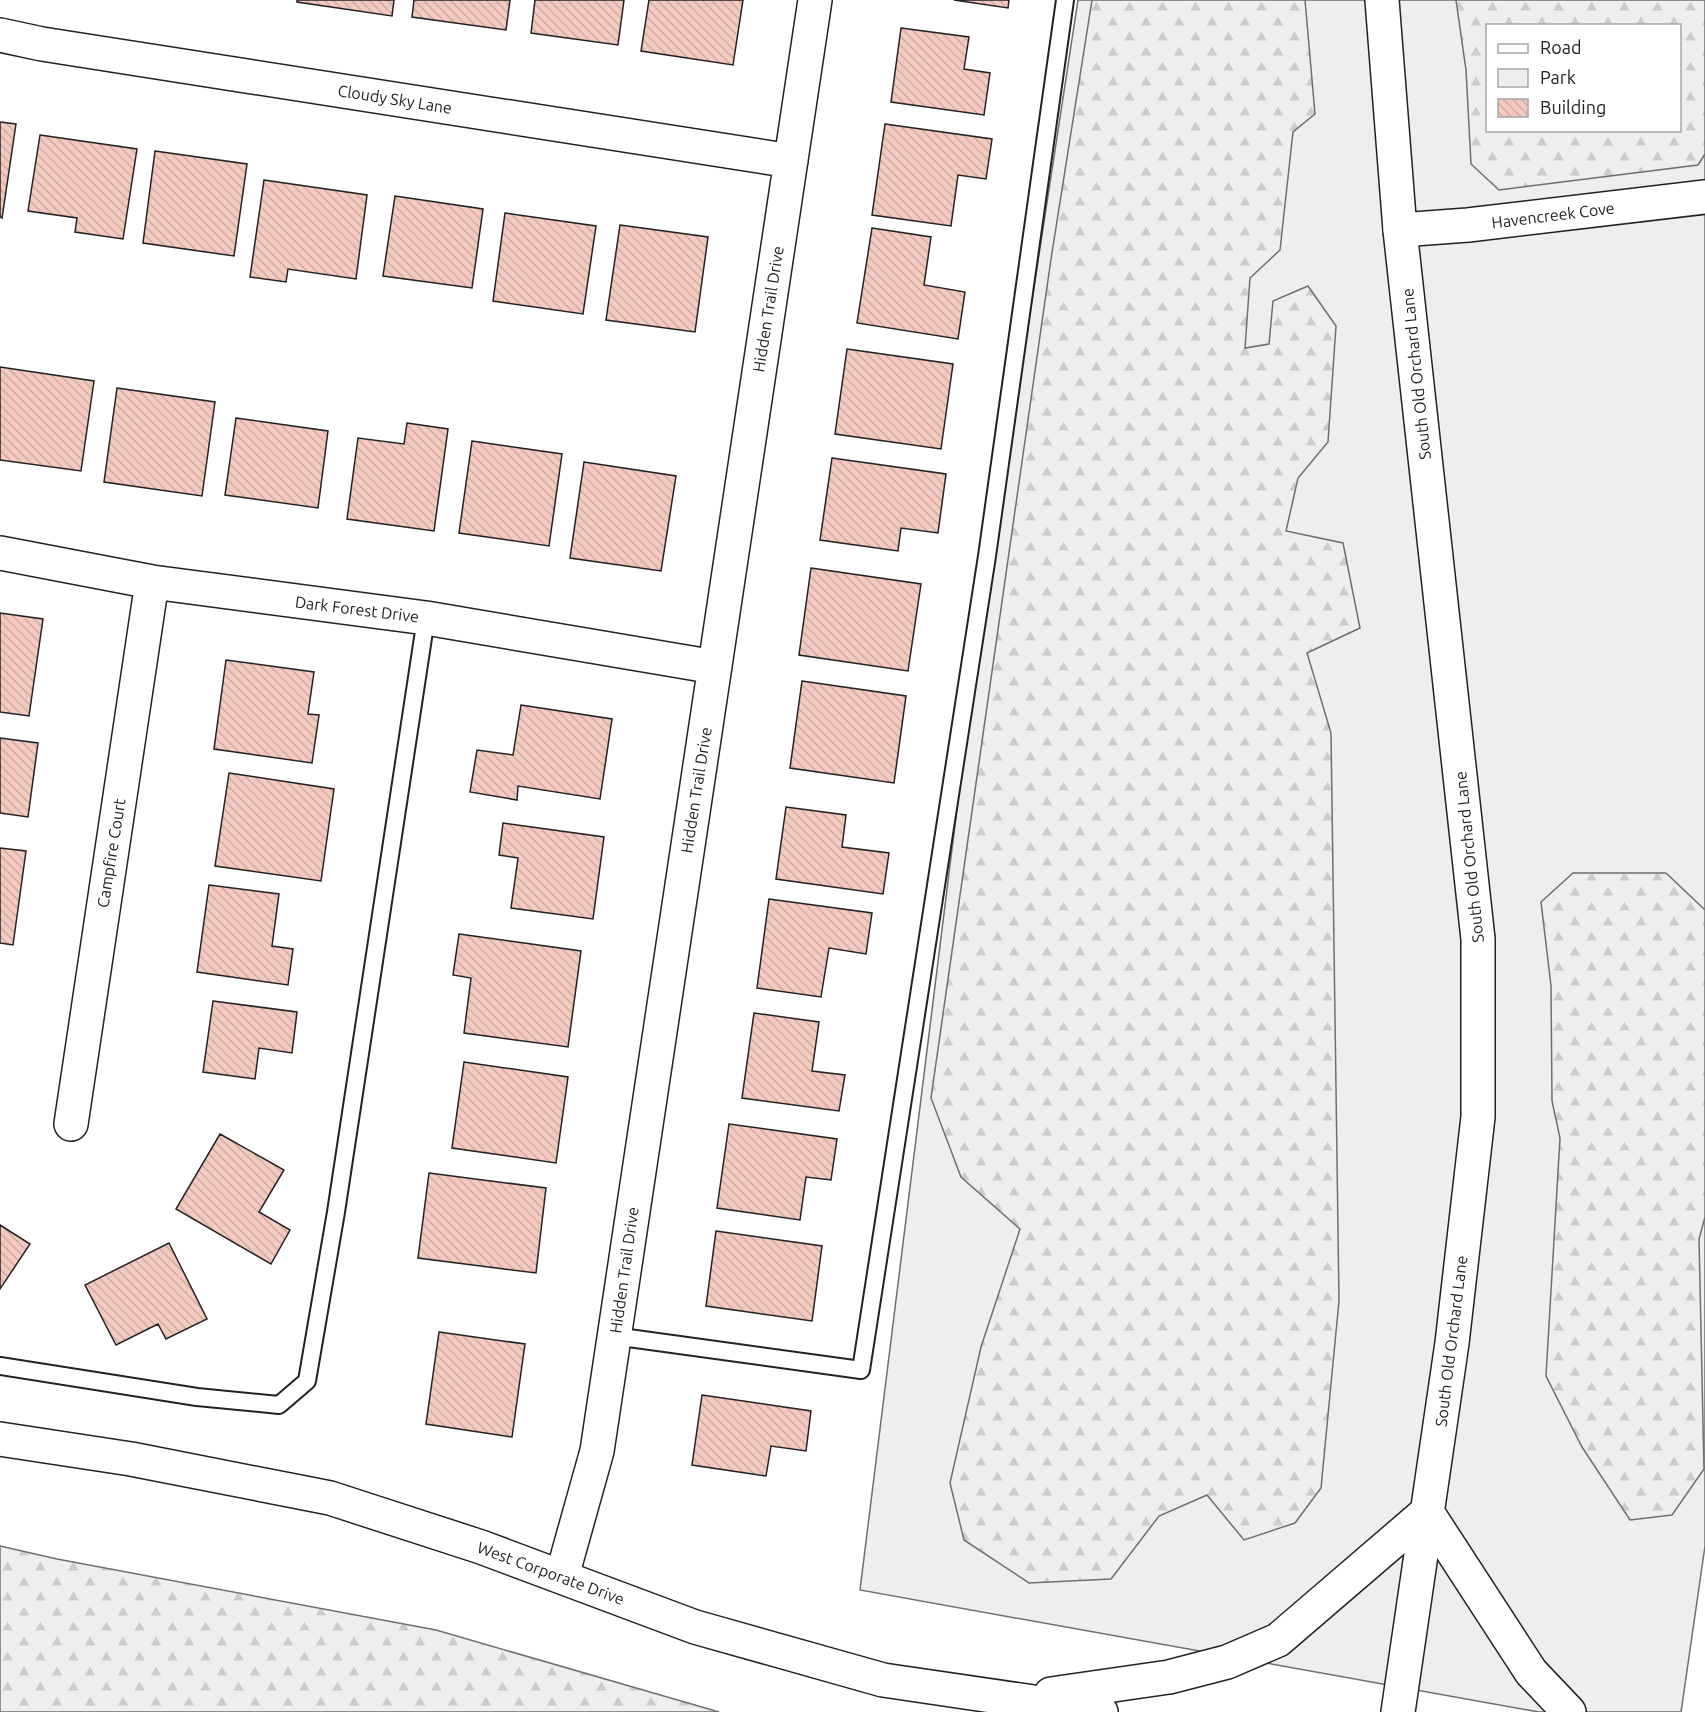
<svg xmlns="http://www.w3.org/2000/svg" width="1705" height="1712" viewBox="0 0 1705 1712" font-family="Ubuntu,sans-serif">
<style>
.green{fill:#eee;stroke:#6f6f6f;stroke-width:1.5;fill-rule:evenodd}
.forest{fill:url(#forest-firs);stroke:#6f6f6f;stroke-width:1.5;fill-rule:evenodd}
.building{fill:url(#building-back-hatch);stroke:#222;stroke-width:1.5}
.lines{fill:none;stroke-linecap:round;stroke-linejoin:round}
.service-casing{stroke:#222;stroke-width:20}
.minor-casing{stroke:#222;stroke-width:36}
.tertiary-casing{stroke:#222;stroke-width:36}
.service{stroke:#fff;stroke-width:16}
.minor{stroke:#fff;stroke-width:33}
.tertiary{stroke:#fff;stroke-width:33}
.labels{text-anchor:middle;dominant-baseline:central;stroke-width:4.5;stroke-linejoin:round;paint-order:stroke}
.street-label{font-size:16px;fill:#222;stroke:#fff}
</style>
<defs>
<pattern id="forest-firs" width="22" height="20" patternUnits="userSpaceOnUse" patternTransform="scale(1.5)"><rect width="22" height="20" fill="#eee"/><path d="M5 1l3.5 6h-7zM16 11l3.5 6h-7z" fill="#ccc"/></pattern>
<pattern id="building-back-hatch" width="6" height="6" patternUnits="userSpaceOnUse" patternTransform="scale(1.5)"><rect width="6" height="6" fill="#f3c9c0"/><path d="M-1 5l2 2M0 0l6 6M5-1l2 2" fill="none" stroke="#d0aca5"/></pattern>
</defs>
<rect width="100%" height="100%" fill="#fff"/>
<path class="green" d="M 1078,0 L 1705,0 L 1705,1546 L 1681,1712 L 1539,1712 L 860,1590 L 969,712 ZM 1488,26 L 1680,26 L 1680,130 L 1488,130 Z"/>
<path class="forest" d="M 1092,0 L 1305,0 L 1315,114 L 1293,132 L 1280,250 L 1250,278 L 1245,348 L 1269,344 L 1273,301 L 1308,286 L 1336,326 L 1328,442 L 1298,478 L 1286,531 L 1343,543 L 1360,628 L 1307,653 L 1331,733 L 1339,1301 L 1321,1488 L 1295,1523 L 1244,1540 L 1207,1495 L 1159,1516 L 1111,1579 L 1029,1583 L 964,1540 L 950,1483 L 981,1347 L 1020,1229 L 961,1177 L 931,1098 L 1051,259 Z
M 1456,0 L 1705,0 L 1705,154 L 1698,165 L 1499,190 L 1471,164 L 1466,70 ZM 1488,26 L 1680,26 L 1680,130 L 1488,130 Z
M 1573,873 L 1666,873 L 1705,910 L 1705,1217 L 1699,1239 L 1704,1469 L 1672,1515 L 1630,1520 L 1582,1447 L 1546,1376 L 1560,1138 L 1552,1101 L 1551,986 L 1541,902 Z
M 0,1546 L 57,1559 L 436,1630 L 719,1712 L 0,1712 Z"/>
<path class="building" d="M 297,0 L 394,0 L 392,16 L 297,2 Z
M 414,0 L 510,0 L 506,30 L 412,17 Z
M 535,0 L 624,0 L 618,45 L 531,33 Z
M 649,0 L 743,0 L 733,65 L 641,51 Z
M 954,0 L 1009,0 L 1008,8 Z
M 901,28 L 969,37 L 964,69 L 990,73 L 984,115 L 891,102 Z
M 0,122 L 16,124 L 2,218 L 0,217 Z
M 885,124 L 992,139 L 986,179 L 958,175 L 951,226 L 872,215 Z
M 40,135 L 137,149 L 123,239 L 75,232 L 77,218 L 28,211 Z
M 155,151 L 247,164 L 234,256 L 143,243 Z
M 264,180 L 367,195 L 356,279 L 288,269 L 286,282 L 250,277 Z
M 395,196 L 483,209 L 472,288 L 383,276 Z
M 505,213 L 596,226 L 583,314 L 493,301 Z
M 620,225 L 708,237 L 695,332 L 606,320 Z
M 872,228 L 931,237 L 924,285 L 965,292 L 958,339 L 857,323 Z
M 847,349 L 953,364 L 941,449 L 835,434 Z
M 0,367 L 94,381 L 81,471 L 0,460 Z
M 117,388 L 215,402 L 202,496 L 104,482 Z
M 236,418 L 328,431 L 318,508 L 225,495 Z
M 407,423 L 448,429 L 434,531 L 347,519 L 358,438 L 404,444 Z
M 472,441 L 562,454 L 549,546 L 459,533 Z
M 832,458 L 946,474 L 938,533 L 901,528 L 898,551 L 820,540 Z
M 584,462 L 676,476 L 661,571 L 570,558 Z
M 811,568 L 921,584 L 908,671 L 799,655 Z
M 0,613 L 43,619 L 29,716 L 0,712 Z
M 226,660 L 314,672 L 308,714 L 319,715 L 312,763 L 214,749 Z
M 802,681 L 906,696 L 894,783 L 790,768 Z
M 521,705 L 612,719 L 600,799 L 518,786 L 517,800 L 470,792 L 477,750 L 513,755 Z
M 0,738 L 38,743 L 28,817 L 0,813 Z
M 229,773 L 334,789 L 321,881 L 215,866 Z
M 786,807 L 846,815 L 842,847 L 889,853 L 883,894 L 776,879 Z
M 503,823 L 604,837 L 593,919 L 511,908 L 518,858 L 499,855 Z
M 0,848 L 26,851 L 13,945 L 0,943 Z
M 209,885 L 279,894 L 272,946 L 293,949 L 288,985 L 197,972 Z
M 769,899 L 872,913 L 866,954 L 829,948 L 821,997 L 757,988 Z
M 459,934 L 581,951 L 568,1047 L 464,1033 L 471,978 L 453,975 Z
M 213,1001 L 297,1012 L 292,1053 L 259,1048 L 255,1079 L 203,1072 Z
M 754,1013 L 819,1022 L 812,1071 L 845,1075 L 839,1111 L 742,1098 Z
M 464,1062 L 568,1077 L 556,1163 L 452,1148 Z
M 729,1124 L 837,1139 L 831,1180 L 806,1177 L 800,1220 L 717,1208 Z
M 220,1134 L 284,1170 L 259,1212 L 290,1230 L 271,1264 L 176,1209 Z
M 429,1173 L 546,1188 L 536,1273 L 418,1258 Z
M 0,1225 L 30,1244 L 0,1289 Z
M 716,1231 L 822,1246 L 812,1321 L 706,1306 Z
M 169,1243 L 207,1319 L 166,1339 L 158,1324 L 116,1345 L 85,1285 Z
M 439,1332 L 525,1344 L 512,1437 L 426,1424 Z
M 702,1395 L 811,1411 L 806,1451 L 771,1446 L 766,1476 L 692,1465 Z"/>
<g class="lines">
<g class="service-casing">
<path id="service" d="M 614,1336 L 861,1370 L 987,556 L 1065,0
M 0,1366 L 197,1397 L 279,1405 L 307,1381 L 336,1212 L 426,618"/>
</g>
<g class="minor-casing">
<path id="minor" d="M 0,35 L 42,44 L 791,161
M 1400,230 L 1468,225 L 1705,197
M 0,553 L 152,582 L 426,618 L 715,667
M 71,1124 L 152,582
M 562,1576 L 597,1451 L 815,0"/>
</g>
<g class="tertiary-casing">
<path id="tertiary" d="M 1382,0 L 1400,230 L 1478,939 L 1478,1117 L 1452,1343 L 1398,1712
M 0,1439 L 131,1459 L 330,1498 L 481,1547 L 695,1627 L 883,1680 L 1101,1712
M 1051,1694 L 1169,1677 L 1227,1662 L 1278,1640 L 1427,1512 L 1531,1672 L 1569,1712"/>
</g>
<use href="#service" class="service"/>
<use href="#minor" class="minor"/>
<use href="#tertiary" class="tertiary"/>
</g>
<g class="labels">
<g class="street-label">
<text transform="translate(395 99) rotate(9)">Cloudy Sky Lane</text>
<text transform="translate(1553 215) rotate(-7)">Havencreek Cove</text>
<text transform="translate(768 309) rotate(-81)">Hidden Trail Drive</text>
<text transform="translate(1416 374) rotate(-96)">South Old Orchard Lane</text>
<text transform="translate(357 609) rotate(7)">Dark Forest Drive</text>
<text transform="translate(696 790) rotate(-81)">Hidden Trail Drive</text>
<text transform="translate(111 853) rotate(-81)">Campfire Court</text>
<text transform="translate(1469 857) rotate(-96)">South Old Orchard Lane</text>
<text transform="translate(624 1270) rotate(-82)">Hidden Trail Drive</text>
<text transform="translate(1451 1341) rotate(-83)">South Old Orchard Lane</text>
<text transform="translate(551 1573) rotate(20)">West Corporate Drive</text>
</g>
</g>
<rect x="1486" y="24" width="195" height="108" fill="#ffffff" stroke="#a7a7a7" stroke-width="1.5"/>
<rect x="1498" y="44" width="30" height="9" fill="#ffffff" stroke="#a7a7a7" stroke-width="1.5"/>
<text x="1540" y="54" font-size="18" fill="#222222">Road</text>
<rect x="1498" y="69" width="30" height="18" fill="#eeeeee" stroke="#a7a7a7" stroke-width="1.5"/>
<text x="1540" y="84" font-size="18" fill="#222222">Park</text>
<rect x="1498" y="99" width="30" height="18" fill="url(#building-back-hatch)" stroke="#a7a7a7" stroke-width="1.5"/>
<text x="1540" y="114" font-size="18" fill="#222222">Building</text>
</svg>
